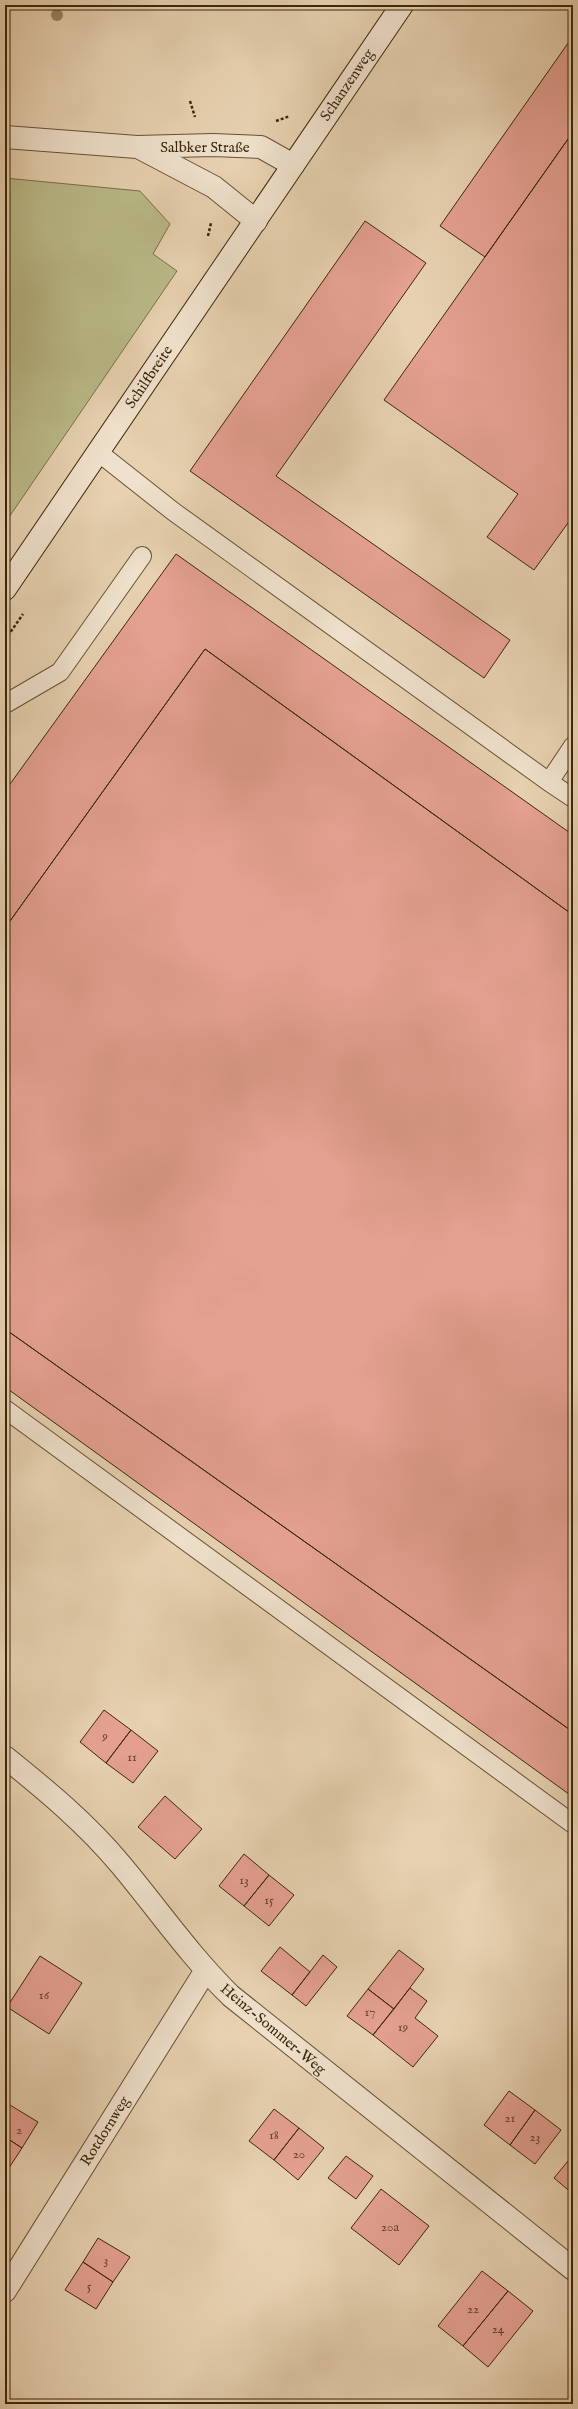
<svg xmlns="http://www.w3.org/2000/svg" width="578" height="2409" viewBox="0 0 578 2409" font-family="'IM FELL English',serif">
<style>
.green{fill:#baba88;stroke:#7c7048}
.building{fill:#e4a091;stroke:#3d2709}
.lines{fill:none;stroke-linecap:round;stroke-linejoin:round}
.service-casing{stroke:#685233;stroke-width:20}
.minor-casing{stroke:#685233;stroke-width:24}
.secondary-casing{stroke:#3d2709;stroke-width:24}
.path{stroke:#3d2709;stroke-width:2.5;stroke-dasharray:3 2;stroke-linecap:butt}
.service{stroke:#efe1cc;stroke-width:18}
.minor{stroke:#efe1cc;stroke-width:22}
.secondary{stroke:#efe1cc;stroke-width:22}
.tree{fill:#978362}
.labels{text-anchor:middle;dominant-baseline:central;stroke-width:3.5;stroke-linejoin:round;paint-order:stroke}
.number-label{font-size:13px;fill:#67452b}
.street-label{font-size:15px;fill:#3d2709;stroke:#efe1cc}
</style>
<rect width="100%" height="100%" fill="#e7d1b0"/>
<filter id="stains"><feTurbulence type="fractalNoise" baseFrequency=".005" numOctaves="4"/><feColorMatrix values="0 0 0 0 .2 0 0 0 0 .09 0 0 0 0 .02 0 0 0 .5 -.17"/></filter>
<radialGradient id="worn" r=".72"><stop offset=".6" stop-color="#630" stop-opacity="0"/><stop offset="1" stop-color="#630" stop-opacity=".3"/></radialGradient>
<path class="green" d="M 5,178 L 140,191 L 170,224 L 153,254 L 177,271 L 5,523 Z"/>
<path class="building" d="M 573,36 L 573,132 L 485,257 L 440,226 Z
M 573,132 L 573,516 L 534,570 L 487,537 L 518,494 L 384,400 Z
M 365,221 L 426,263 L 276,476 L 510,640 L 484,678 L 190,471 Z
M 176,554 L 573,835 L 573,915 L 205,649 L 5,928 L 5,791 Z
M 205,649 L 573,915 L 573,1732 L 5,1329 L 5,928 Z
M 5,1329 L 573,1732 L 573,1797 L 5,1387 Z
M 104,1710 L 131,1730 L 106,1763 L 80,1742 Z
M 131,1730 L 158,1751 L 133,1783 L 106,1763 Z
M 165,1796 L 202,1829 L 175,1859 L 138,1827 Z
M 244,1854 L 269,1875 L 244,1906 L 219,1886 Z
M 269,1875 L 294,1895 L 269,1926 L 244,1906 Z
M 280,1947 L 310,1972 L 292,1995 L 261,1971 Z
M 399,1950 L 424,1969 L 394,2009 L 368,1989 Z
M 323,1955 L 337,1967 L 306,2006 L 292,1995 Z
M 40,1956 L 82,1983 L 49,2034 L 7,2007 Z
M 410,1988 L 427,2001 L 415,2018 L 438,2036 L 413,2067 L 373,2035 Z
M 368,1989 L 394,2009 L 373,2035 L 347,2016 Z
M 509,2091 L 535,2110 L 510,2145 L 484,2125 Z
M 5,2102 L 38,2122 L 22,2148 L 5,2137 Z
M 274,2109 L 299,2128 L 274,2160 L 249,2141 Z
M 535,2110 L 561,2130 L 535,2164 L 510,2145 Z
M 299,2128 L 324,2148 L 298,2180 L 274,2160 Z
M 5,2137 L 22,2148 L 5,2174 Z
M 573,2155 L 573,2194 L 554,2178 Z
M 346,2156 L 373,2176 L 356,2199 L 328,2178 Z
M 381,2189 L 429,2226 L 399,2265 L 351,2228 Z
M 98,2238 L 130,2257 L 113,2282 L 83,2262 Z
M 83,2262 L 113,2282 L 96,2309 L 65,2290 Z
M 482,2271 L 508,2291 L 463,2346 L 438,2326 Z
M 508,2291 L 533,2311 L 488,2367 L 463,2346 Z"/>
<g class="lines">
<g class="service-casing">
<path id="service" d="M 98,452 L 174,512 L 549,782 L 573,746
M 5,704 L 60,672 L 142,556
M 549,782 L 573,798
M 5,1409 L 573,1824"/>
</g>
<g class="minor-casing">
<path id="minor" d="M 5,137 L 137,147 L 213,145 L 261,147 L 293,165
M 138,147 L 214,187 L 256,221
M 5,1757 C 46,1790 87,1824 121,1865 C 157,1908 190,1956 231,1996 L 573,2269
M 5,2291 L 206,1970"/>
</g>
<g class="secondary-casing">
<path id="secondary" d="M 5,589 L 402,5"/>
</g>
<path class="path" d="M 190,101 L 195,117
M 276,121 L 290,116
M 208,236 L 211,223
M 5,640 L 23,614"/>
<use href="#service" class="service"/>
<use href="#minor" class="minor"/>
<use href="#secondary" class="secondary"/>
</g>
<circle class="tree" cx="57" cy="15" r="6"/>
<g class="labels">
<g class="number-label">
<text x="105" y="1736">9</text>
<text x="132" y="1757">11</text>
<text x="244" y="1880">13</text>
<text x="269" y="1900">15</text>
<text x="44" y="1995">16</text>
<text x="370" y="2012">17</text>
<text x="403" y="2027">19</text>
<text x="510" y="2118">21</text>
<text x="19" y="2130">2</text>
<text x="274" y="2135">18</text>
<text x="535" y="2137">23</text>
<text x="299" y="2154">20</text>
<text x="390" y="2227">20a</text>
<text x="106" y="2260">3</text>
<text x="89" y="2286">5</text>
<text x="473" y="2309">22</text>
<text x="498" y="2329">24</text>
</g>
<g class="street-label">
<text transform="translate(347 85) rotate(-56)">Schanzenweg</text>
<text x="205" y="147">Salbker Straße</text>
<text transform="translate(149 377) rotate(-56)">Schilfbreite</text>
<text transform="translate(273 2029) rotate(40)">Heinz-Sommer-Weg</text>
<text transform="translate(105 2131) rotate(-58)">Rotdornweg</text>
</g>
</g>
<rect width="578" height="2409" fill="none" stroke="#e7d1b0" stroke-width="20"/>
<rect x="6" y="6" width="566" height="2397" fill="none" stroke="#3d2709" stroke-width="2"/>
<rect x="10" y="10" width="558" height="2389" fill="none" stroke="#3d2709"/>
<rect width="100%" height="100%" filter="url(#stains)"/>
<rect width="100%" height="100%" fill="url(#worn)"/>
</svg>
